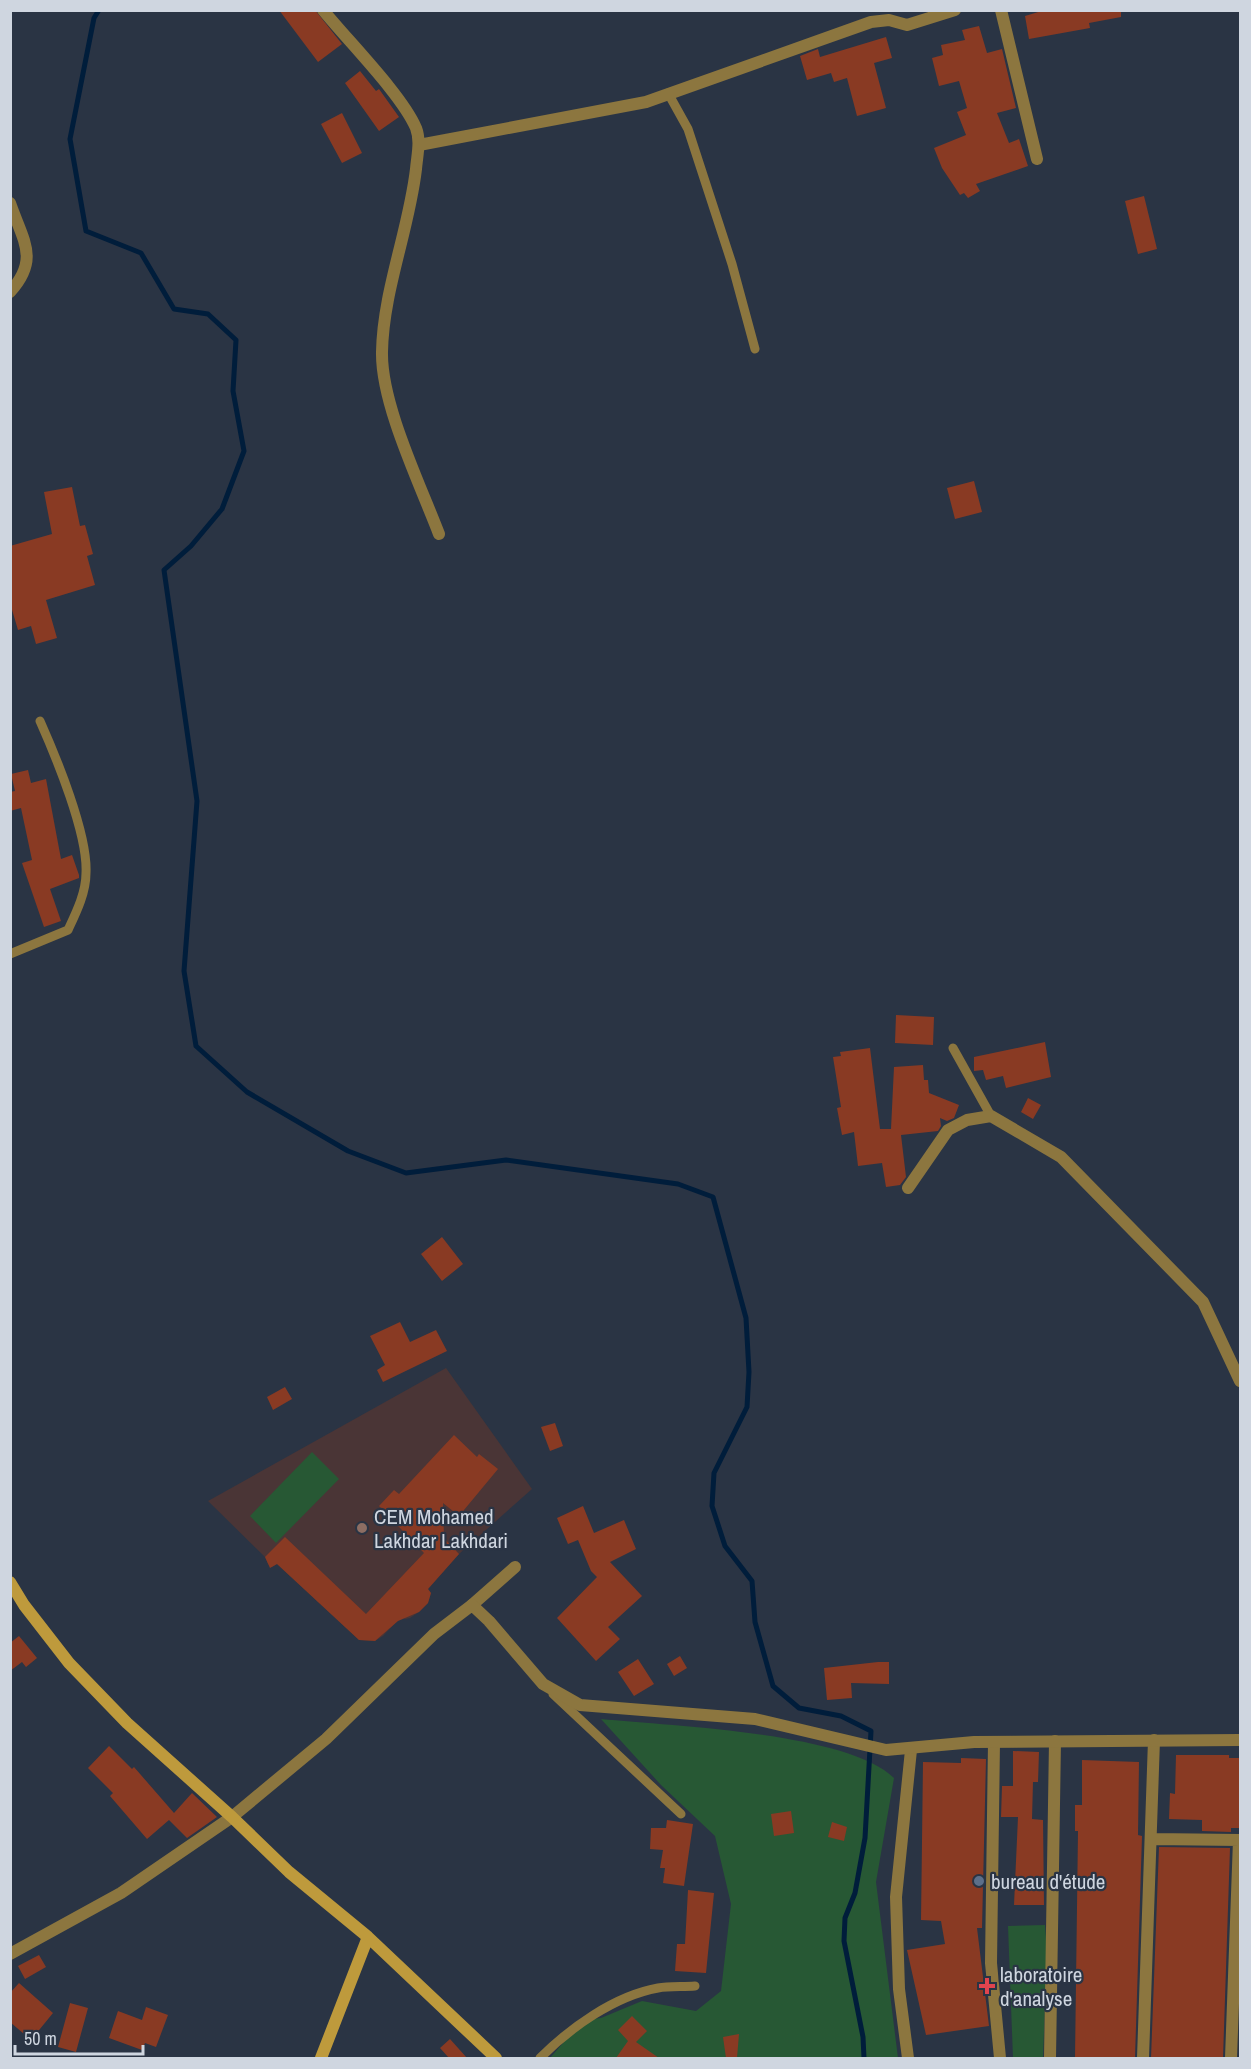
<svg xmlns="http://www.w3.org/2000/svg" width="1251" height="2069" viewBox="0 0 1251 2069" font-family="'Archivo Narrow',sans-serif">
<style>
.education{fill:#4a3536}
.green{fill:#275834}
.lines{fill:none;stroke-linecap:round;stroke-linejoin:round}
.stream{stroke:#001d3b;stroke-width:5}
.building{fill:#893a23}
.service{stroke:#8c763f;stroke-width:9}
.minor{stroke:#8c763f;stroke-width:12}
.tertiary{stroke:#8c763f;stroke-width:12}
.secondary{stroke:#be9a3c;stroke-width:12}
.education-dot{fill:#8d6e63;stroke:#2a3444;stroke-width:2}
.service-dot{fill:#5c6f8a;stroke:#2a3444;stroke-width:2}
.health-dot{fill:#e0444e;stroke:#2a3444;stroke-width:2}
.labels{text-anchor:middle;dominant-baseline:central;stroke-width:4.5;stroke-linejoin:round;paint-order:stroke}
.poi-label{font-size:21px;fill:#cfd6e0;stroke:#2a3444;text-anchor:start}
</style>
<rect width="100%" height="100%" fill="#2a3444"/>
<path class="education" d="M 446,1368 L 532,1489 L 459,1554 L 428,1589 L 431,1593 L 428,1603 L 419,1612 L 410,1618 L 405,1619 L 402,1616 L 383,1636 L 375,1641 L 359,1640 L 277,1564 L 272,1567 L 268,1564 L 265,1557 L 208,1501 Z"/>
<path class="green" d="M 312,1452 L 339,1479 L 276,1543 L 250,1516 Z
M 601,1719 C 670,1726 847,1732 894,1778 L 876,1882 L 898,2058 L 550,2058 L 583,2020 L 601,2018 L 642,2001 L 696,2011 L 721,1991 L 731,1904 L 715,1836 L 661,1785 Z
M 1045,1925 L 1047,1952 L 1043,2058 L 1013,2058 L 1008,1926 Z"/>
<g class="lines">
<path class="stream" d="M 99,10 L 94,18 L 70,139 L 86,231 L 141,253 L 174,309 L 208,314 L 236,340 L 233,391 L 244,451 L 222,509 L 191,546 L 164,570 L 197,801 L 184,971 L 196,1046 L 247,1092 L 348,1151 L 406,1173 L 506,1160 L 678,1184 L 713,1197 L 746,1318 L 749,1372 L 747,1407 L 714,1473 L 712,1506 L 725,1546 L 752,1581 L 755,1622 L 773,1686 L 799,1708 L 841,1716 L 871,1731 L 865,1838 L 855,1893 L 845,1918 L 844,1941 L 863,2037 L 864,2058"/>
</g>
<path class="building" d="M 279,10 L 315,10 L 342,44 L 318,62 Z
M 1045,10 L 1121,10 L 1121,17 L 1089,23 L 1090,28 L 1029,39 L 1025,16 Z
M 979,26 L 987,53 L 1002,49 L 1016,108 L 997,113 L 1009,143 L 1019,139 L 1028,166 L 976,184 L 980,191 L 968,198 L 964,193 L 960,195 L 942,168 L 934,148 L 966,135 L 957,112 L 967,108 L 959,81 L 939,86 L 932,58 L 943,55 L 941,45 L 965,40 L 962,30 Z
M 886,37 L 892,58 L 874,63 L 886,108 L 857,116 L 847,78 L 834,82 L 831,73 L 807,80 L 800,56 L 818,49 L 820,57 Z
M 360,71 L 376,91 L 379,89 L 399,117 L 379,131 L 345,83 Z
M 342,113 L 362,153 L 342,163 L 321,124 Z
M 1144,196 L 1157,249 L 1138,254 L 1125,201 Z
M 974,481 L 982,512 L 955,519 L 947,488 Z
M 72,487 L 80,526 L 85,525 L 93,554 L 87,556 L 95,585 L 46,600 L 57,638 L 36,644 L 31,626 L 18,630 L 10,603 L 10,546 L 52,534 L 44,492 Z
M 28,770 L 31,783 L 46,779 L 61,859 L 72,855 L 79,875 L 79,878 L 50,889 L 61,921 L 44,927 L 22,863 L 32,860 L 21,808 L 10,811 L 10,792 L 15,791 L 11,774 Z
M 896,1015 L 934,1017 L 933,1045 L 895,1043 Z
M 1045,1042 L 1051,1077 L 1006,1088 L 1003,1076 L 986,1080 L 983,1070 L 974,1071 L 974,1057 Z
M 870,1048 L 880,1129 L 891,1129 L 894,1067 L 923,1065 L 924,1080 L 928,1080 L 929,1093 L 959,1105 L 954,1118 L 947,1121 L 940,1118 L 941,1126 L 938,1131 L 901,1135 L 906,1177 L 900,1185 L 886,1187 L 882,1163 L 858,1166 L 854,1132 L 842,1135 L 837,1108 L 841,1107 L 833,1057 L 841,1056 L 840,1052 Z
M 1028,1098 L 1041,1105 L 1033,1119 L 1021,1112 Z
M 442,1237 L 463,1264 L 442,1281 L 421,1254 Z
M 400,1322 L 410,1342 L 436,1330 L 447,1351 L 383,1382 L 377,1370 L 385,1365 L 370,1336 Z
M 285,1387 L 292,1399 L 273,1410 L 267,1397 Z
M 555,1423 L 563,1446 L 550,1451 L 541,1427 Z
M 454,1435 L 477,1457 L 479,1454 L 498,1469 L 459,1516 L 443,1503 L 444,1538 L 459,1554 L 428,1589 L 431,1593 L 428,1603 L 419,1612 L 398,1621 L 375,1641 L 359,1640 L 277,1564 L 270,1568 L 265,1557 L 285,1537 L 366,1614 L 424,1553 L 379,1506 L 394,1490 L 399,1494 Z
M 583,1506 L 594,1533 L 624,1520 L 636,1549 L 610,1562 L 642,1596 L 608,1627 L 620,1639 L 596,1661 L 557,1618 L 597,1577 L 591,1571 L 578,1540 L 568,1544 L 557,1518 Z
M 19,1636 L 37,1658 L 26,1667 L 22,1662 L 10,1671 L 10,1643 Z
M 680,1656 L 687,1668 L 674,1676 L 667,1664 Z
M 638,1659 L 654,1684 L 634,1696 L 618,1672 Z
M 878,1662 L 889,1662 L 889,1684 L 851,1683 L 852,1698 L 827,1700 L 824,1668 Z
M 109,1746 L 132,1769 L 134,1767 L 174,1813 L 192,1793 L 217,1817 L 187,1838 L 169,1820 L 147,1839 L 110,1796 L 113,1793 L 88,1768 Z
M 1013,1751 L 1039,1752 L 1038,1782 L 1033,1782 L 1032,1819 L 1043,1820 L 1044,1905 L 1014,1905 L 1018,1817 L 1001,1817 L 1002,1786 L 1013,1786 Z
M 1176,1755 L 1229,1755 L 1229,1758 L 1240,1758 L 1240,1828 L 1231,1828 L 1231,1832 L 1202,1831 L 1202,1820 L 1169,1819 L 1170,1793 L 1175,1794 Z
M 961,1758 L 986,1759 L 982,1928 L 977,1928 L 989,2026 L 926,2035 L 907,1950 L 945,1944 L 941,1921 L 921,1920 L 923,1762 L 961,1763 Z
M 1082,1760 L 1139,1762 L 1138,1835 L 1142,1836 L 1135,2058 L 1075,2058 L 1078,1831 L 1075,1831 L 1075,1805 L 1082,1805 Z
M 791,1811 L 794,1833 L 774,1836 L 771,1814 Z
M 667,1820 L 693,1824 L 684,1886 L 663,1883 L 665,1868 L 660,1868 L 663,1850 L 650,1849 L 651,1828 L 666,1828 Z
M 832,1822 L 847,1827 L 844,1841 L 828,1837 Z
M 1159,1847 L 1230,1848 L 1223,2058 L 1151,2058 Z
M 688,1890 L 714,1893 L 706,1973 L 675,1971 L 677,1944 L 685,1944 Z
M 39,1955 L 46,1967 L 25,1979 L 18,1966 Z
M 19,1983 L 53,2013 L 31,2040 L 10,2022 L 10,1993 Z
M 70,2003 L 88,2008 L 76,2052 L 58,2047 Z
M 146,2007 L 168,2015 L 156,2047 L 145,2043 L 142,2050 L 109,2038 L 118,2011 L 142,2020 Z
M 632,2016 L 647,2031 L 636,2042 L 659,2058 L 616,2058 L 628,2041 L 618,2030 Z
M 739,2034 L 737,2058 L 726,2058 L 723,2037 Z
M 450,2039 L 467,2058 L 449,2058 L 440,2048 Z"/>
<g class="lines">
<path class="service" d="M 668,93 L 688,129 L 732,264 L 755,349
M 10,954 L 68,930 C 76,913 86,893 86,873 C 88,834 56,757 40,721
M 953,1048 L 991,1116
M 553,1694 L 681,1814
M 540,2058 C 570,2028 614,1996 658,1988 C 669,1986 683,1987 695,1986"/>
<path class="minor" d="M 323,10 C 348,41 402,95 416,128 C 421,141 417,156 416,169 C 409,230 383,291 382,352 C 381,404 420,484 439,534
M 1001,10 L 1037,159
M 419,145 L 646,102 L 871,22 L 889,20 L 907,25 L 955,10
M 10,203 C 23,241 40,259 10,292
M 908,1188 L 948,1130 L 967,1120 L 991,1116 L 1061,1157 L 1203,1302 L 1240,1381
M 472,1605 L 515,1567
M 994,1742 L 991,1963 L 1000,2058
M 1151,1839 L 1240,1840
M 10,1954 L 121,1893 L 232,1817
M 908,2058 L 899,1989 L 896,1897 L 911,1750
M 1050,2058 L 1055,1741
M 1143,2058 L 1154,1740
M 1231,2058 L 1239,1840"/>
<path class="tertiary" d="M 232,1817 L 326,1739 L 434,1634 L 472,1605 L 489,1621 L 543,1684 L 580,1705 L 755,1719 L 886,1750 L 974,1742 L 1240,1740"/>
<path class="secondary" d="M 10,1582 L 24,1605 L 69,1663 L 127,1723 L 232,1817 L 289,1872 L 368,1937 L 496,2058
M 321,2058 L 368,1937"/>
</g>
<circle class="education-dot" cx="362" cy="1528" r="6"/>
<circle class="service-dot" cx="979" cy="1881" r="6"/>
<path class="health-dot" d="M984 1977h6v6h6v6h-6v6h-6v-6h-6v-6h6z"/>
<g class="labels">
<g class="poi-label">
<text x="374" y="1516">CEM Mohamed<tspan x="374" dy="24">Lakhdar Lakhdari</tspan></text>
<text x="991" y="1881">bureau d'étude</text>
<text x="1000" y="1974">laboratoire<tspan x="1000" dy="24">d'analyse</tspan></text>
</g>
</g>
<rect width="1251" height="2069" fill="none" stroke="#cfd6e0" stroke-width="24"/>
<path d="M15 2045v9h128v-9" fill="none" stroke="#cfd6e0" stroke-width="3"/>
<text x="24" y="2045" font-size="18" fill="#cfd6e0" stroke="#2a3444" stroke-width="4.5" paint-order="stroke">50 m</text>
</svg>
